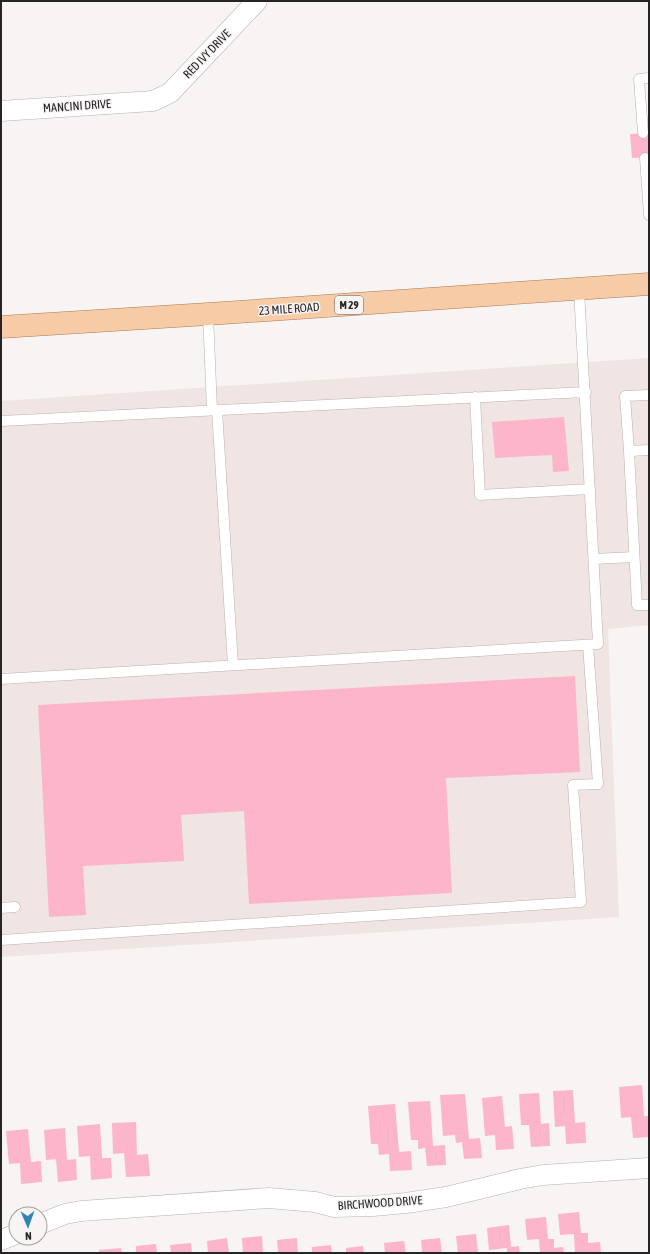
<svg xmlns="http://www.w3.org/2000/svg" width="650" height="1254" viewBox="0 0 650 1254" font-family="'Asap Condensed',sans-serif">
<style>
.built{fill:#f1e5e3}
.building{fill:#fcb5ca}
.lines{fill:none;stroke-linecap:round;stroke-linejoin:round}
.service-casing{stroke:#b5b2b1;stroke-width:11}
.minor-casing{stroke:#b5b2b1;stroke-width:21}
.primary-casing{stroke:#ab7a52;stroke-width:23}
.service{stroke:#fff;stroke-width:10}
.minor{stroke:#fff;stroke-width:20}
.primary{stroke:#f7cba6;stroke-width:22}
.labels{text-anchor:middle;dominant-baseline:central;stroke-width:3;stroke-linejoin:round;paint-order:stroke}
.shield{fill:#f7f4f3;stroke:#656262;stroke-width:1}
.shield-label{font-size:11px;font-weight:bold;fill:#262424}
.street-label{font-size:12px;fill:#262424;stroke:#f7f4f3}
</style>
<rect width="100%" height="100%" fill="#f7f4f3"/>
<path class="built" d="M 649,358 L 649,625 L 608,629 L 619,917 L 1,957 L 1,401 Z"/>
<path class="building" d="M 649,133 L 649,157 L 632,158 L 630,134 Z
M 564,417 L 569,471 L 553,472 L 552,455 L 495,458 L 492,422 Z
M 575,676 L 580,772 L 446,778 L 452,893 L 249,904 L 244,811 L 181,815 L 184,861 L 83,866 L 86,915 L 49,917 L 38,705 Z
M 642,1085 L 644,1116 L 649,1116 L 649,1137 L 633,1138 L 631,1117 L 621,1118 L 619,1087 Z
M 573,1090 L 575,1123 L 585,1122 L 586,1143 L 566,1144 L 565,1126 L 555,1127 L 553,1091 Z
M 539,1093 L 541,1124 L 549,1123 L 550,1146 L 531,1147 L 529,1125 L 521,1125 L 519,1094 Z
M 465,1094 L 469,1139 L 480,1138 L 482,1158 L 464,1159 L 462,1142 L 456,1143 L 455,1135 L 443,1136 L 440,1095 Z
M 502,1096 L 505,1127 L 512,1126 L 514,1149 L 496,1150 L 495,1135 L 485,1136 L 482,1098 Z
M 430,1101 L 433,1146 L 445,1145 L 446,1165 L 427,1166 L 425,1148 L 418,1149 L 418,1140 L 411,1140 L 408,1102 Z
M 395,1104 L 399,1152 L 411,1151 L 412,1170 L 390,1171 L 389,1154 L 379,1155 L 378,1144 L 371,1144 L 368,1106 Z
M 136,1122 L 137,1155 L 148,1154 L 150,1176 L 126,1177 L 124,1153 L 113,1154 L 112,1123 Z
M 100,1124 L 102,1158 L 111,1158 L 112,1178 L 91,1180 L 90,1156 L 79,1157 L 77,1126 Z
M 65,1128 L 67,1160 L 76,1159 L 77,1180 L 58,1182 L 56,1159 L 46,1160 L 44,1130 Z
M 28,1129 L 31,1162 L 41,1161 L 42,1182 L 21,1184 L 20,1163 L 9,1164 L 6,1131 Z
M 579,1212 L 581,1233 L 588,1233 L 588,1243 L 600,1242 L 601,1253 L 575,1253 L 574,1234 L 560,1235 L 558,1214 Z
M 546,1217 L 548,1239 L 554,1239 L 554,1248 L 563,1247 L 564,1253 L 540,1253 L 539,1239 L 527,1240 L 525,1219 Z
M 509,1225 L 511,1247 L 519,1246 L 520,1253 L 507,1253 L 507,1248 L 489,1250 L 487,1228 Z
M 476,1234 L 478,1253 L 458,1253 L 456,1236 Z
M 262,1236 L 263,1253 L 243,1253 L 242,1238 Z
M 227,1238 L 229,1253 L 208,1253 L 207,1241 Z
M 297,1238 L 298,1253 L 278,1253 L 277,1240 Z
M 440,1238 L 442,1253 L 422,1253 L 421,1240 Z
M 404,1241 L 406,1253 L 385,1253 L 384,1243 Z
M 191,1243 L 192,1253 L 171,1253 L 170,1245 Z
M 156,1244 L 157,1253 L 136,1253 L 136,1246 Z
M 331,1245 L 332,1253 L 312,1253 L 312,1247 Z
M 363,1246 L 364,1253 L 346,1253 L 346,1248 Z
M 121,1248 L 122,1253 L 99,1253 L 99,1250 Z"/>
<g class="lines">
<g class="service-casing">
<path id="service" d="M 643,133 L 639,79 L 649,78
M 645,158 L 649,215
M 208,314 L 212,410
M 475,397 L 480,495 L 590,489
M 217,410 L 233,665
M 1,421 L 586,392
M 649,450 L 629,451 L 637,605 L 649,605
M 629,451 L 625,396 L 649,395
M 594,559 L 634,557
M 1,679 L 598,644 L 579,289
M 1,908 L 15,907
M 1,940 L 581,902 L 573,785 L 598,784 L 588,645"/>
</g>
<g class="minor-casing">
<path id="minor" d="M 1,111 L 153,101 L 170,93 L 257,1
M 40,1224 L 65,1214 L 81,1211 L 269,1198 L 315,1202 L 334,1207 L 373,1206 L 406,1203 L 446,1197 L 520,1179 L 543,1175 L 649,1168
M 1,1240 L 16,1234"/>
</g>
<g class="primary-casing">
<path id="primary" d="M 1,327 L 208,314 L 649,284"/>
</g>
<use href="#service" class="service"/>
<use href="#minor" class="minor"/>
<use href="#primary" class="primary"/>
</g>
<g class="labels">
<rect class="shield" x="335" y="296" width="28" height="18" rx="3"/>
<g class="shield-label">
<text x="349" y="305">M 29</text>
</g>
<g class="street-label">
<text transform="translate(207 54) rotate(-46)">RED IVY DRIVE</text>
<text transform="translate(77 106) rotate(-4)">MANCINI DRIVE</text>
<text transform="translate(289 309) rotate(-4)">23 MILE ROAD</text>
<text transform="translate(380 1203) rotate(-4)">BIRCHWOOD DRIVE</text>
</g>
</g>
<rect width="650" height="1254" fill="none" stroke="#262424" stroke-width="4"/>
<g transform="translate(28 1226) rotate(178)"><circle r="19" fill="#f7f4f3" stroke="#a3a1a0"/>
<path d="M0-3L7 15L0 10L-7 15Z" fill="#3284b5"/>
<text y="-6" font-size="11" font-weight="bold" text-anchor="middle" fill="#262424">N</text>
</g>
</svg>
